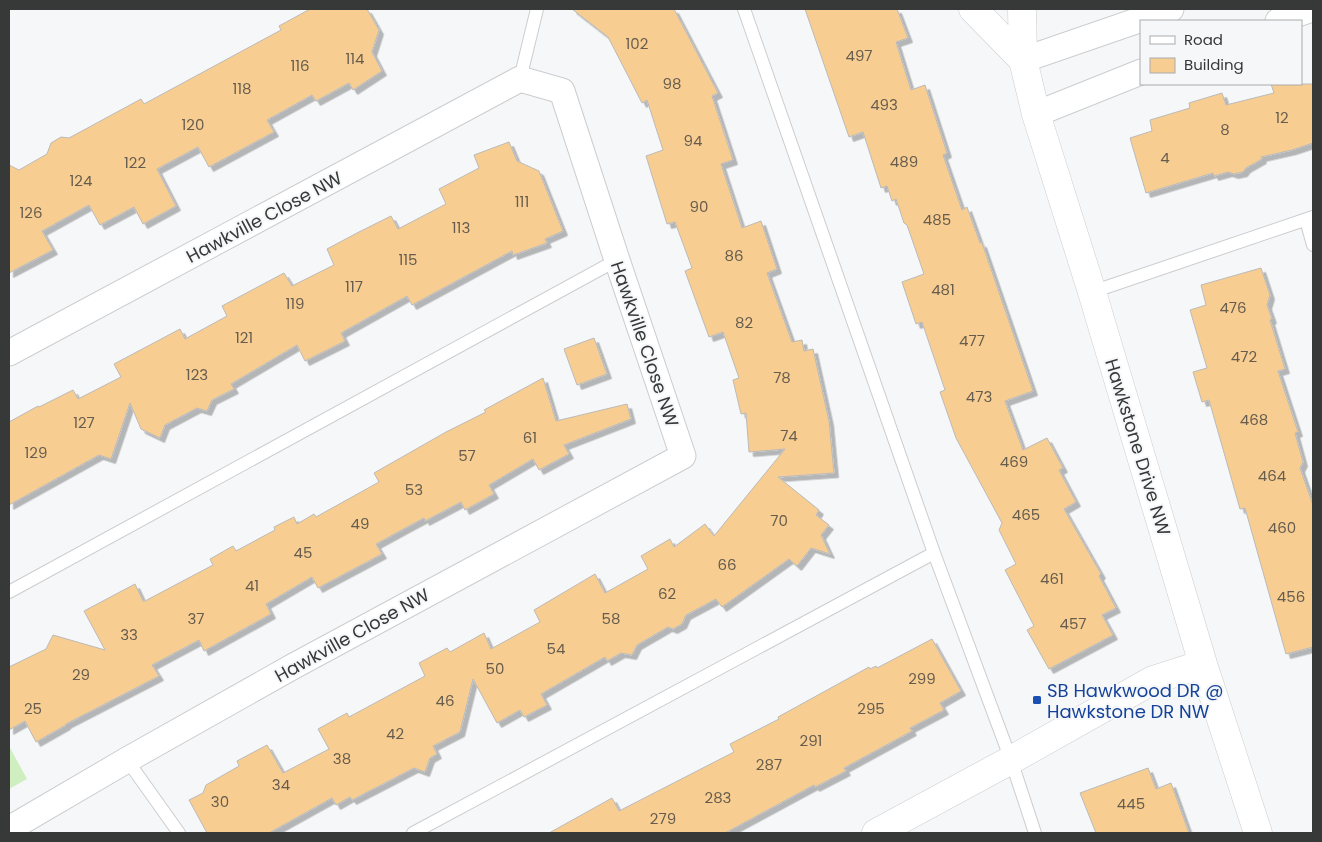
<svg xmlns="http://www.w3.org/2000/svg" width="1322" height="842" viewBox="0 0 1322 842" font-family="Poppins,sans-serif">
<style>
.green{fill:#cfefc0}
.building{fill:#f8cd91;stroke:#bbbab8;filter:url(#shadow)}
.lines{fill:none;stroke-linecap:round;stroke-linejoin:round}
.lane-casing{stroke:#cccdcf;stroke-width:14}
.street-casing{stroke:#cccdcf;stroke-width:27}
.secondary-casing{stroke:#cccdcf;stroke-width:29}
.lane{stroke:#fff;stroke-width:12}
.street{stroke:#fff;stroke-width:25}
.secondary{stroke:#fff;stroke-width:28}
.transit-dot{fill:#1a4fb4;stroke:#f5f7f9;stroke-width:2}
.labels{text-anchor:middle;dominant-baseline:central;stroke-width:4;stroke-linejoin:round;paint-order:stroke}
.number-label{font-size:15px;fill:#675d4e}
.street-label{font-size:18px;fill:#373838;stroke:#f5f7f9}
.transit-label{font-size:18px;fill:#164399;stroke:#f5f7f9;text-anchor:start}
</style>
<defs>
<filter id="shadow"><feDropShadow dx="4.5" dy="4.5" stdDeviation="0" flood-color="#0004"/></filter>
</defs>
<rect width="100%" height="100%" fill="#f5f7f9"/>
<path class="green" d="M 9,746 L 27,779 L 9,789 Z"/>
<path class="building" d="M 310,9 L 367,9 L 379,30 L 372,52 L 382,71 L 353,90 L 349,83 L 316,101 L 312,95 L 267,120 L 274,132 L 209,167 L 198,147 L 157,169 L 176,206 L 143,224 L 134,207 L 100,225 L 89,205 L 42,231 L 53,250 L 9,273 L 9,165 L 19,170 L 47,154 L 51,143 L 61,137 L 69,138 L 141,99 L 144,104 L 281,30 L 279,26 Z
M 572,9 L 674,9 L 718,93 L 712,96 L 733,160 L 721,164 L 742,228 L 761,221 L 777,269 L 767,273 L 792,342 L 802,340 L 804,351 L 813,349 L 829,421 L 834,473 L 778,477 L 819,510 L 816,515 L 829,525 L 821,535 L 830,554 L 811,548 L 797,566 L 789,559 L 722,607 L 716,599 L 686,615 L 682,624 L 673,629 L 668,627 L 637,645 L 632,655 L 621,653 L 607,661 L 605,657 L 541,694 L 547,705 L 524,717 L 520,710 L 497,723 L 473,679 L 460,732 L 433,746 L 437,754 L 430,758 L 425,772 L 414,768 L 352,800 L 350,797 L 336,805 L 332,798 L 269,833 L 207,833 L 189,800 L 203,793 L 206,785 L 239,766 L 237,761 L 267,745 L 283,773 L 329,749 L 318,729 L 347,713 L 349,717 L 425,676 L 419,663 L 447,648 L 450,652 L 484,633 L 491,649 L 540,622 L 534,610 L 595,574 L 605,593 L 648,569 L 641,556 L 670,539 L 674,547 L 705,524 L 714,536 L 785,449 L 749,452 L 746,413 L 741,414 L 733,380 L 739,378 L 723,332 L 709,337 L 685,271 L 692,268 L 675,222 L 667,224 L 646,156 L 663,150 L 647,100 L 642,103 L 608,37 Z
M 805,9 L 897,9 L 908,38 L 896,42 L 911,90 L 925,85 L 947,153 L 943,155 L 962,210 L 967,207 L 980,243 L 982,243 L 1033,391 L 1005,401 L 1023,450 L 1047,438 L 1063,468 L 1059,470 L 1076,502 L 1064,509 L 1101,574 L 1099,576 L 1116,608 L 1102,615 L 1113,635 L 1049,669 L 1027,630 L 1034,626 L 1005,570 L 1016,564 L 999,530 L 1002,523 L 956,438 L 940,392 L 945,390 L 922,322 L 916,324 L 902,282 L 924,274 L 907,225 L 904,223 L 896,199 L 892,201 L 887,186 L 881,188 L 863,132 L 849,137 Z
M 1271,84 L 1313,84 L 1313,143 L 1292,150 L 1261,157 L 1262,159 L 1246,168 L 1243,172 L 1234,174 L 1228,172 L 1214,176 L 1213,173 L 1146,193 L 1130,138 L 1152,131 L 1150,120 L 1190,108 L 1189,103 L 1222,93 L 1226,105 L 1274,93 Z
M 509,142 L 517,161 L 539,171 L 563,231 L 545,239 L 547,243 L 513,255 L 512,251 L 412,305 L 407,296 L 341,333 L 345,341 L 305,361 L 297,345 L 231,384 L 234,389 L 212,400 L 207,411 L 197,408 L 165,425 L 160,438 L 141,429 L 130,403 L 111,459 L 99,455 L 9,505 L 9,422 L 38,406 L 39,407 L 73,390 L 78,399 L 121,377 L 114,364 L 180,329 L 185,339 L 227,316 L 222,306 L 284,273 L 292,286 L 334,265 L 327,249 L 357,233 L 391,216 L 398,229 L 446,204 L 439,189 L 479,168 L 474,155 Z
M 1261,268 L 1270,295 L 1267,305 L 1272,319 L 1270,320 L 1285,369 L 1278,371 L 1298,432 L 1295,433 L 1303,462 L 1300,468 L 1313,505 L 1313,647 L 1286,654 L 1245,508 L 1240,509 L 1209,400 L 1202,402 L 1193,372 L 1207,368 L 1190,310 L 1206,305 L 1201,285 Z
M 594,338 L 607,374 L 577,385 L 564,349 Z
M 543,378 L 556,421 L 627,404 L 631,419 L 564,445 L 569,454 L 539,470 L 533,459 L 489,485 L 494,494 L 465,510 L 461,502 L 425,521 L 424,518 L 409,526 L 376,544 L 382,554 L 318,588 L 312,577 L 266,604 L 271,614 L 204,651 L 199,640 L 152,665 L 159,676 L 66,724 L 66,725 L 36,742 L 25,721 L 9,730 L 9,667 L 46,649 L 53,635 L 105,650 L 84,611 L 135,584 L 143,601 L 145,601 L 213,565 L 210,559 L 233,546 L 236,551 L 275,530 L 274,527 L 294,517 L 297,524 L 314,514 L 316,517 L 379,482 L 374,473 L 446,432 L 486,412 L 484,410 Z
M 932,639 L 961,691 L 940,703 L 944,710 L 910,728 L 912,731 L 844,768 L 846,771 L 815,787 L 814,785 L 725,833 L 549,833 L 612,798 L 619,811 L 734,752 L 730,744 L 779,719 L 778,717 L 869,667 L 870,669 L 876,666 L 877,668 Z
M 1148,768 L 1156,789 L 1171,783 L 1189,833 L 1096,833 L 1080,793 Z"/>
<g class="lines">
<g class="lane-casing">
<path id="lane" d="M 744,9 L 934,553 L 1011,760 L 1035,833
M 520,79 L 537,9
M 1306,220 L 1313,245
M 1092,292 L 1313,217
M 9,592 L 617,260
M 127,760 L 179,833
M 413,833 L 934,553"/>
</g>
<g class="street-casing">
<path id="street" d="M 1278,21 L 1312,9
M 1023,60 L 1171,9
M 1036,114 L 1141,72
M 9,353 L 520,79 L 562,91 L 617,260 L 683,456 L 292,667 L 127,760 L 9,829"/>
</g>
<g class="secondary-casing">
<path id="secondary" d="M 973,9 L 1023,60
M 1022,9 L 1023,60 L 1036,114 L 1092,292 L 1203,664 L 1258,833
M 876,833 L 1011,760 L 1153,680 L 1203,664"/>
</g>
<use href="#lane" class="lane"/>
<use href="#street" class="street"/>
<use href="#secondary" class="secondary"/>
</g>
<rect class="transit-dot" x="1032" y="695" width="10" height="10" rx="2.5"/>
<g class="labels">
<g class="number-label">
<text x="637" y="43">102</text>
<text x="859" y="55">497</text>
<text x="355" y="58">114</text>
<text x="300" y="65">116</text>
<text x="672" y="83">98</text>
<text x="242" y="88">118</text>
<text x="884" y="104">493</text>
<text x="1282" y="117">12</text>
<text x="193" y="124">120</text>
<text x="1225" y="129">8</text>
<text x="693" y="140">94</text>
<text x="1165" y="157">4</text>
<text x="904" y="161">489</text>
<text x="135" y="162">122</text>
<text x="81" y="180">124</text>
<text x="522" y="201">111</text>
<text x="699" y="206">90</text>
<text x="31" y="212">126</text>
<text x="937" y="219">485</text>
<text x="461" y="227">113</text>
<text x="734" y="255">86</text>
<text x="408" y="259">115</text>
<text x="354" y="286">117</text>
<text x="943" y="289">481</text>
<text x="295" y="303">119</text>
<text x="1233" y="307">476</text>
<text x="744" y="322">82</text>
<text x="244" y="337">121</text>
<text x="972" y="340">477</text>
<text x="1244" y="356">472</text>
<text x="197" y="374">123</text>
<text x="782" y="377">78</text>
<text x="979" y="396">473</text>
<text x="1254" y="419">468</text>
<text x="84" y="422">127</text>
<text x="789" y="435">74</text>
<text x="530" y="437">61</text>
<text x="36" y="452">129</text>
<text x="467" y="455">57</text>
<text x="1014" y="461">469</text>
<text x="1272" y="475">464</text>
<text x="414" y="489">53</text>
<text x="1026" y="514">465</text>
<text x="779" y="520">70</text>
<text x="360" y="523">49</text>
<text x="1282" y="527">460</text>
<text x="303" y="552">45</text>
<text x="727" y="564">66</text>
<text x="1052" y="578">461</text>
<text x="252" y="585">41</text>
<text x="667" y="593">62</text>
<text x="1291" y="596">456</text>
<text x="196" y="618">37</text>
<text x="611" y="618">58</text>
<text x="1073" y="623">457</text>
<text x="129" y="634">33</text>
<text x="556" y="648">54</text>
<text x="495" y="668">50</text>
<text x="81" y="674">29</text>
<text x="922" y="678">299</text>
<text x="445" y="700">46</text>
<text x="33" y="708">25</text>
<text x="871" y="708">295</text>
<text x="395" y="733">42</text>
<text x="811" y="740">291</text>
<text x="342" y="758">38</text>
<text x="769" y="764">287</text>
<text x="281" y="784">34</text>
<text x="718" y="797">283</text>
<text x="220" y="801">30</text>
<text x="1131" y="803">445</text>
<text x="663" y="818">279</text>
</g>
<g class="street-label">
<text transform="translate(264 217) rotate(-28)">Hawkville Close NW</text>
<text transform="translate(645 344) rotate(71)">Hawkville Close NW</text>
<text transform="translate(1138 447) rotate(73)">Hawkstone Drive NW</text>
<text transform="translate(352 635) rotate(-29)">Hawkville Close NW</text>
</g>
<g class="transit-label">
<text x="1047" y="690">SB Hawkwood DR @<tspan x="1047" dy="21">Hawkstone DR NW</tspan></text>
</g>
</g>
<rect width="1322" height="842" fill="none" stroke="#373838" stroke-width="20"/>
<rect x="1140" y="20" width="162" height="65" fill="#f5f7f9" stroke="#a9abac"/>
<rect x="1150" y="36" width="25" height="8" fill="#ffffff" stroke="#a9abac"/>
<text x="1184" y="45" font-size="15" fill="#373838">Road</text>
<rect x="1150" y="58" width="25" height="15" fill="#f8cd91" stroke="#a9abac"/>
<text x="1184" y="70" font-size="15" fill="#373838">Building</text>
</svg>
